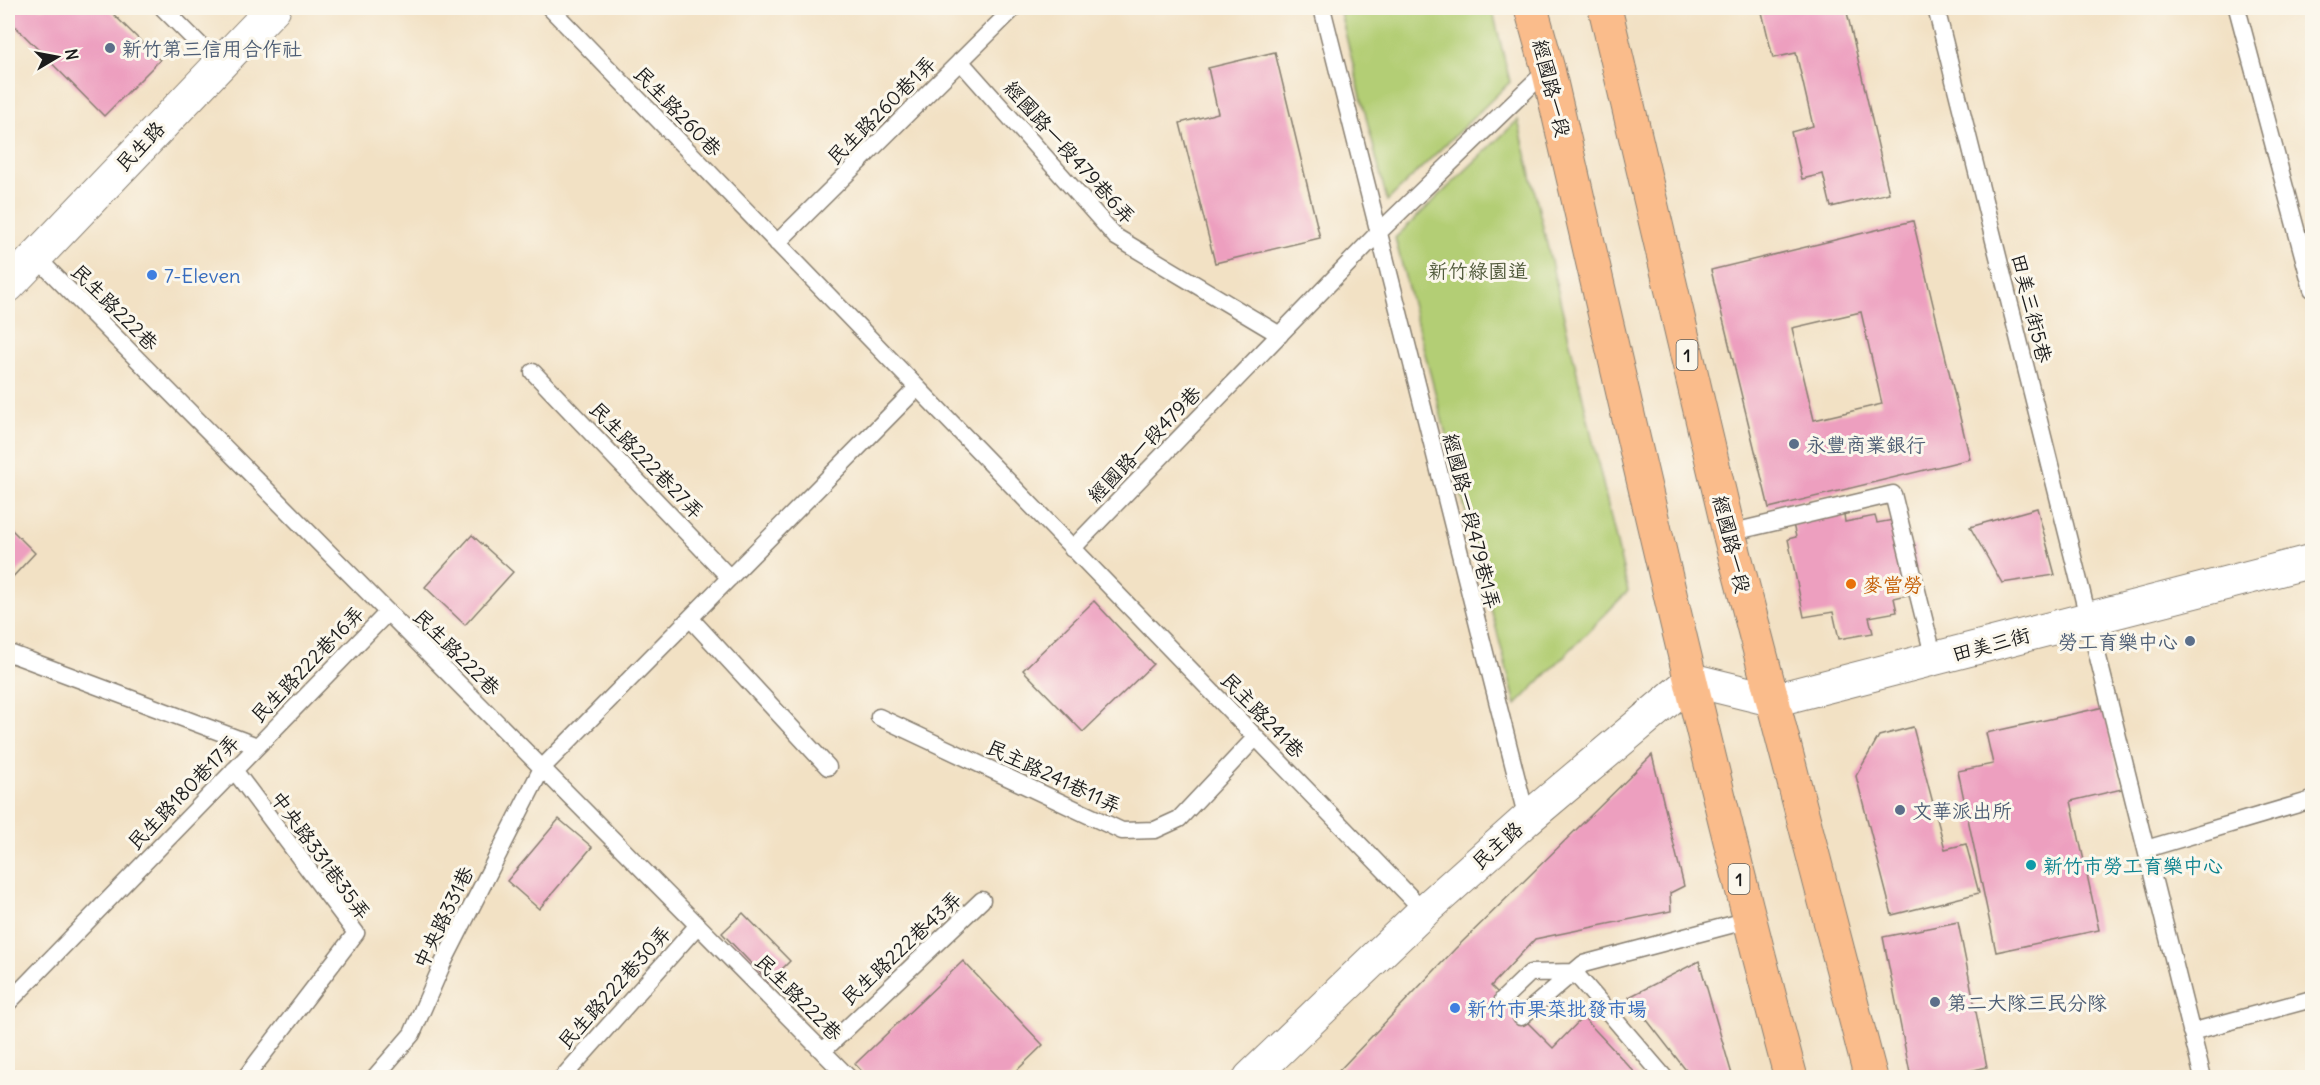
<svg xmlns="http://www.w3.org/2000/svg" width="2320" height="1085" viewBox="0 0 2320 1085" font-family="Delius,'LXGW WenKai TC',sans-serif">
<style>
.green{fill:#b3ce74;stroke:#687548;stroke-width:1.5}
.building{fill:#ed9fbf;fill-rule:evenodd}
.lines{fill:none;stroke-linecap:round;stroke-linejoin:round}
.service-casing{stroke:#877e70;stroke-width:19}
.minor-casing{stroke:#877e70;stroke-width:35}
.tertiary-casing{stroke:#877e70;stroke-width:35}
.primary-casing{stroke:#877e70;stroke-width:35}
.service{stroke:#fff;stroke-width:16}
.minor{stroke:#fff;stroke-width:33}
.tertiary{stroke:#fff;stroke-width:33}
.primary{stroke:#fabc8b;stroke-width:33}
.service-dot{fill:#5c6f8a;stroke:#fbf7ec;stroke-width:2}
.shop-dot{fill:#3f7fe0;stroke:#fbf7ec;stroke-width:2}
.food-dot{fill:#e8710a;stroke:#fbf7ec;stroke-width:2}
.culture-dot{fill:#0f9aa8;stroke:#fbf7ec;stroke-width:2}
.labels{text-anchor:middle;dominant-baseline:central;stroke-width:6;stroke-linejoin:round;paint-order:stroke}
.shield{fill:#fbf7ec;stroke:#5f5e5a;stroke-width:1.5}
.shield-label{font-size:18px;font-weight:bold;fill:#1c1c1c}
.service-label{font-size:20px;fill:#4e5e75;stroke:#fbf7ec;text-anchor:start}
.street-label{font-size:20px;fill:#1c1c1c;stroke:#fbf7ec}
.park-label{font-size:20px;fill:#515a3b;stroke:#fbf7ec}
.shop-label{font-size:20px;fill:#366cbe;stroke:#fbf7ec;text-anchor:start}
.food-label{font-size:20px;fill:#c56008;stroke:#fbf7ec;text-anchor:start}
.culture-label{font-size:20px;fill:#0d838f;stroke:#fbf7ec;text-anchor:start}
</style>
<rect width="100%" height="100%" fill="#fbf7ec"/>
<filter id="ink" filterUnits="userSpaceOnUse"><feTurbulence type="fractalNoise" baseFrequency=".0167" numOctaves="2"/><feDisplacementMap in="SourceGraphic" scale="12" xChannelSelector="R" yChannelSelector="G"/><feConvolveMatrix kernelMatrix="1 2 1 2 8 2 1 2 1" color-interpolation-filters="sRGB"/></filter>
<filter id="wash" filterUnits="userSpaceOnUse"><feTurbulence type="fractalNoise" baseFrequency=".008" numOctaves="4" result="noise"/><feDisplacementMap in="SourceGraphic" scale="24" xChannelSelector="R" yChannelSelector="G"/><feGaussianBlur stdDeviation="1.35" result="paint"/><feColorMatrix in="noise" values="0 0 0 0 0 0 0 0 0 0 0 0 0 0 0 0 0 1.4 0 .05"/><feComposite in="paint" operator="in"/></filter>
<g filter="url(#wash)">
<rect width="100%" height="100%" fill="#f2e1c4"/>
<path class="green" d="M 1339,8 L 1492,8 L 1510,82 L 1387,201 Z
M 1518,120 L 1628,591 L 1516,705 L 1395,238 Z"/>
<g id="blocks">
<path class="building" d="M 8,8 L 107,8 L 160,60 L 104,116 L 8,19 Z
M 1761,8 L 1846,8 L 1889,193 L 1831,207 L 1823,174 L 1802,179 L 1791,132 L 1813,126 L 1796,53 L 1773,58 Z
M 1275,52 L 1320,238 L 1215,263 L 1180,123 L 1218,113 L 1208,68 Z
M 1913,221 L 1970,459 L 1769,508 L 1711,270 ZM 1861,312 L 1882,404 L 1814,420 L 1792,328 Z
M 2037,508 L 2055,575 L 2002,583 L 1970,527 Z
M 1844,514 L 1845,522 L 1875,516 L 1877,523 L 1893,520 L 1899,549 L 1915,546 L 1919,570 L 1903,573 L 1907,595 L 1894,598 L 1897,612 L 1869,617 L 1873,633 L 1839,639 L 1833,612 L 1804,617 L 1788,539 L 1796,537 L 1793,524 Z
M 8,526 L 35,553 L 8,582 Z
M 472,535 L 513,572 L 465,625 L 425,587 Z
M 1094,601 L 1153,664 L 1083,732 L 1023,670 Z
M 2104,707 L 2122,789 L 2071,801 L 2099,930 L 1996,952 L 1958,771 L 1993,764 L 1986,733 Z
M 1913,727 L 1945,849 L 1966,844 L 1979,893 L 1892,915 L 1856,776 L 1879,736 Z
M 1652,755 L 1684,886 L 1670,893 L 1671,911 L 1535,939 L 1491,986 L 1553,1048 L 1583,1017 L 1640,1078 L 1332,1078 L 1455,949 Z
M 559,819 L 592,847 L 539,909 L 507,881 Z
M 743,913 L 790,961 L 769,982 L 722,933 Z
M 1958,922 L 1987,1067 L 1939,1078 L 1911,1078 L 1883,937 Z
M 963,961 L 1043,1045 L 1009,1078 L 868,1078 L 855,1064 Z
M 1699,961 L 1733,1078 L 1692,1078 L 1629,997 Z"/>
</g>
</g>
<g filter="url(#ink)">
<use href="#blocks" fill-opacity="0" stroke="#877e70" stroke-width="1.5"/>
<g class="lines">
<g class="service-casing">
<path id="service" d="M 163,8 L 218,63
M 550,8 L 1424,911
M 1322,8 L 1527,819
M 1936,8 L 2203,1078
M 2237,8 L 2312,289
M 960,61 L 1116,237 L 1280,335
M 777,243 L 1014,8
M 35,256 L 849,1078
M 533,372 L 730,578
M 1729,533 L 1893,494 L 1934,659
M 1072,549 L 1377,234 L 1548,69
M 690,618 L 828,767
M 12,654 L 257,746
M 879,717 L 1122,831 L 1155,830 L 1179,819 L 1256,737
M 234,770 L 356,933 L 245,1078
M 2146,849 L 2312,800
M 1503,999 L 1530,973 L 1574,972 L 1665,1078
M 8,1003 L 388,612
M 1521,1017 L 1583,964 L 1749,920
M 2191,1032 L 2312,999
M 823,1051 L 982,900
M 374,1078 L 412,1034 L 442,965 L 542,768 L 917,388
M 562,1078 L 698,925"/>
</g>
<g class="minor-casing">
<path id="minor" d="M 1250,1078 L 1424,911 L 1527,819 L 1692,680 L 1774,700 L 2312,561"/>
</g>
<g class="tertiary-casing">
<path id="tertiary" d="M 8,286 L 274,8"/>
</g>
<g class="primary-casing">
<path id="primary" d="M 1531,8 L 1548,69 C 1626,406 1702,744 1791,1078
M 1605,8 L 1729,533 L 1871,1078"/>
</g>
<use href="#service" class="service"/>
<use href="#minor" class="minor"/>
<use href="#tertiary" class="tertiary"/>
<use href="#primary" class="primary"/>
</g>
</g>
<g class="service-dot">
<circle cx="110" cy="48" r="6"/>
<circle cx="1794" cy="444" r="6"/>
<circle cx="2190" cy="641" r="6"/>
<circle cx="1900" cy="810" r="6"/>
<circle cx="1935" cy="1002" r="6"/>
</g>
<g class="shop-dot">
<circle cx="152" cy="275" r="6"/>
<circle cx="1455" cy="1008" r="6"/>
</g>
<circle class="food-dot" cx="1851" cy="584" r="6"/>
<circle class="culture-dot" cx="2031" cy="865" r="6"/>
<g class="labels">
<g class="shield">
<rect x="1676.5" y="340" width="21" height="30" rx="4.5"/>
<rect x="1728.5" y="864" width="21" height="30" rx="4.5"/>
</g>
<g class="shield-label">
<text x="1687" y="355">1</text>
<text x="1739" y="879">1</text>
</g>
<g class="service-label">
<text x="122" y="48">新竹第三信用合作社</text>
<text x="1806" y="444">永豐商業銀行</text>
<text x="2178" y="641" text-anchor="end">勞工育樂中心</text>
<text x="1912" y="810">文華派出所</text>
<text x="1947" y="1002">第二大隊三民分隊</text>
</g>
<g class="street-label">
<text transform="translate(1552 88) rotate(76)">經國路一段</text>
<text transform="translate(881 110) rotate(-45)">民生路260巷1弄</text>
<text transform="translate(678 111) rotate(46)">民生路260巷</text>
<text transform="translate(140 146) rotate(-46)">民生路</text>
<text transform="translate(1070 152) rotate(48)">經國路一段479巷6弄</text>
<text transform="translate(115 307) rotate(45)">民生路222巷</text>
<text transform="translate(2032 308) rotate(76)">田美三街5巷</text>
<text transform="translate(1144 444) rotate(-46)">經國路一段479巷</text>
<text transform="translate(647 460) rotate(46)">民生路222巷27弄</text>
<text transform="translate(1472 521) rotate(76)">經國路一段479巷1弄</text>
<text transform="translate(1732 544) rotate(76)">經國路一段</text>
<text transform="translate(1991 644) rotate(-15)">田美三街</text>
<text transform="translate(457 652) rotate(45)">民生路222巷</text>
<text transform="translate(307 664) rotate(-46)">民生路222巷16弄</text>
<text transform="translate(1263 715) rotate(46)">民主路241巷</text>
<text transform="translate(1054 776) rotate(25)">民主路241巷11弄</text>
<text transform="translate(183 792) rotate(-46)">民生路180巷17弄</text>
<text transform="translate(1497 845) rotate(-42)">民主路</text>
<text transform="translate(321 855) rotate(54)">中央路331巷35弄</text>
<text transform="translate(443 917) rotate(-64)">中央路331巷</text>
<text transform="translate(901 948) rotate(-43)">民生路222巷43弄</text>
<text transform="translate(614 987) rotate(-48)">民生路222巷30弄</text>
<text transform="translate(799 997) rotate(45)">民生路222巷</text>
</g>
<g class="park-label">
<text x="1478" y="270">新竹綠園道</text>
</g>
<g class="shop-label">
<text x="164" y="275">7-Eleven</text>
<text x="1467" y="1008">新竹市果菜批發市場</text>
</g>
<g class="food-label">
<text x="1863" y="584">麥當勞</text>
</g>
<g class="culture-label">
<text x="2043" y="865">新竹市勞工育樂中心</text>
</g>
</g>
<rect width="2320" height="1085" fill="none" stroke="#fbf7ec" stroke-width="30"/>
<g transform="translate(57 57) rotate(80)" stroke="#fbf7ec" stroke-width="4.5" paint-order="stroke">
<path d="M0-4.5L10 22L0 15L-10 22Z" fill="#1c1c1c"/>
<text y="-9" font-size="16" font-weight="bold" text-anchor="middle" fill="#1c1c1c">N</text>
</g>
</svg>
